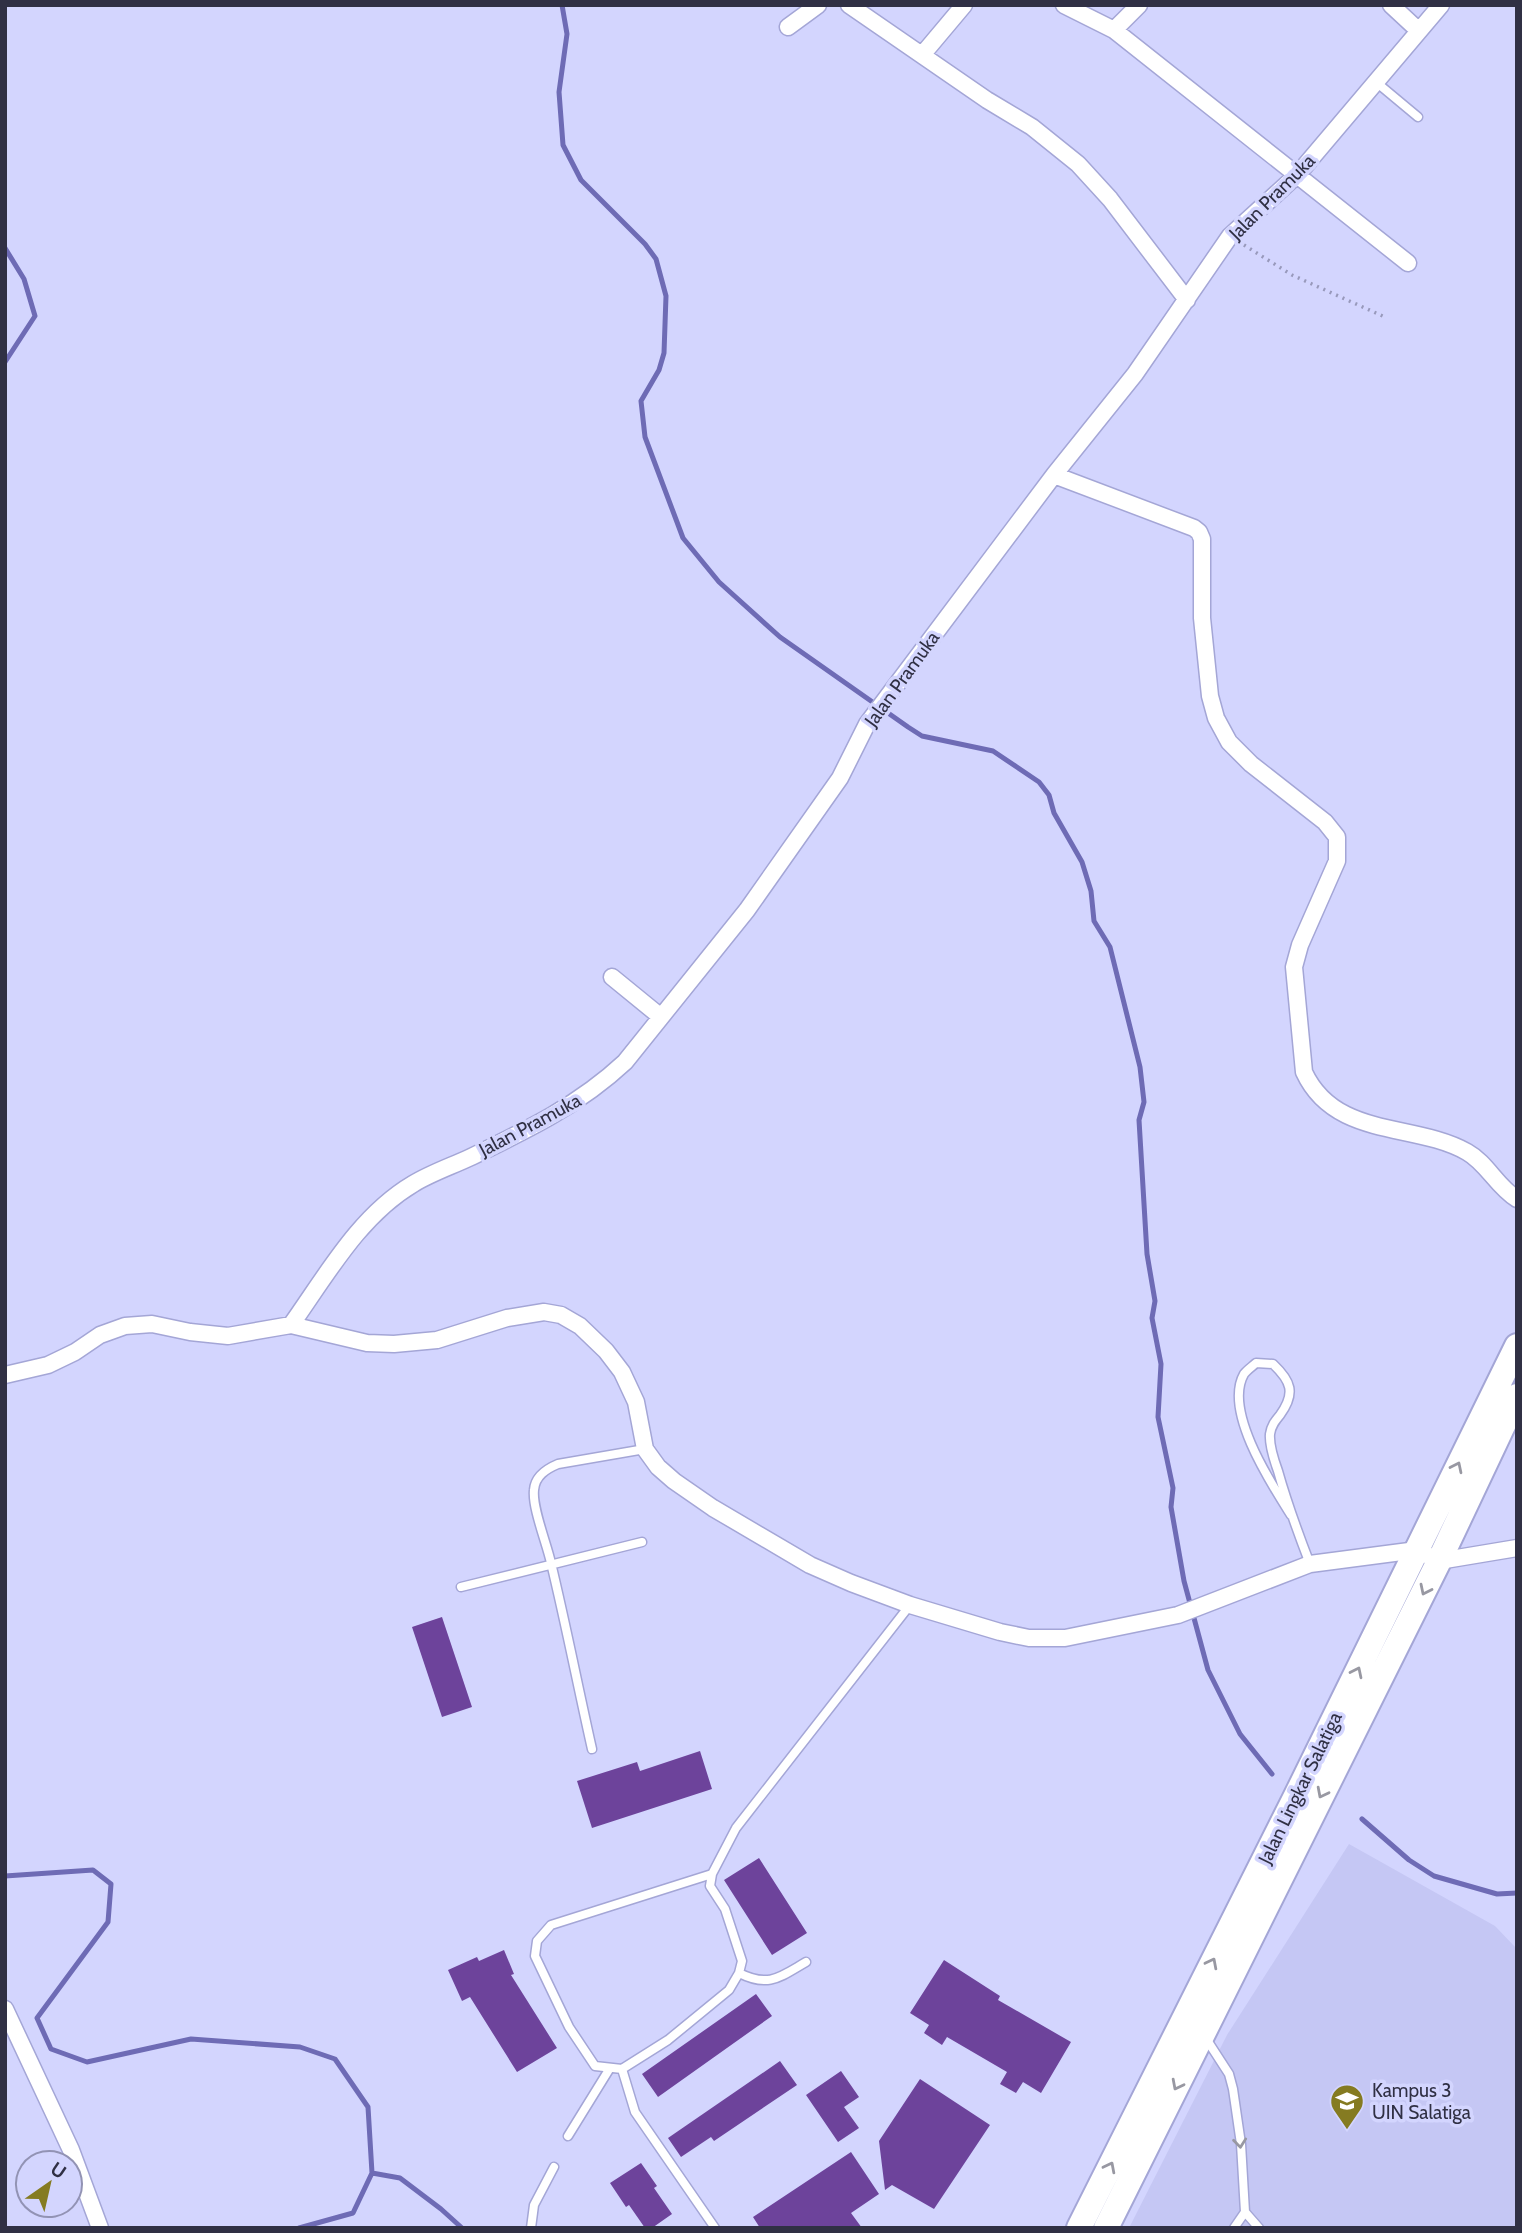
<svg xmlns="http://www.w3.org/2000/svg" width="1522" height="2233" viewBox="0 0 1522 2233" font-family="Cabin,sans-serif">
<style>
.built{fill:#c5c7f4}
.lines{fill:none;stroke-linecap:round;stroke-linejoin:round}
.stream{stroke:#6e6bb5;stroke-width:5}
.building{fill:#6d439b}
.service-casing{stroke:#a4a6d6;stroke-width:11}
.minor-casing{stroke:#a4a6d6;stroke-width:19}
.trunk-casing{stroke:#a4a6d6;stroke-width:28}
.path{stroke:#9899bb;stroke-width:3.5;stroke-dasharray:2 5;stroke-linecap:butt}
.service{stroke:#fff;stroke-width:8}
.minor{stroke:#fff;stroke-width:16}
.trunk{stroke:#fff;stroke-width:24}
.oneway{stroke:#9898a2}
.labels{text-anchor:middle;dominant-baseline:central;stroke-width:7;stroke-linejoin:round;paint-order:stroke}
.street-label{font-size:19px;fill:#303044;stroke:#d3d5fe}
.poi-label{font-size:19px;fill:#303044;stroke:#d3d5fe;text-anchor:start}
</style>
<rect width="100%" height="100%" fill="#d3d5fe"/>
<path class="built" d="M 1349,1844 L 1495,1926 L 1517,1949 L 1517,2228 L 1129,2228 L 1227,2035 Z"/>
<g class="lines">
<path class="stream" d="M 562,5 L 567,34 L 559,92 L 563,145 L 581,180 L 645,244 L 656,259 L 666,296 L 664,353 L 659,370 L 641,401 L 645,437 L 683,538 L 719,582 L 780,637 L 908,727 L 922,736 L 993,751 L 1039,782 L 1049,795 L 1054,813 L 1082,862 L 1091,891 L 1094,921 L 1110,947 L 1140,1067 L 1144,1102 L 1139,1120 L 1147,1254 L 1155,1301 L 1152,1318 L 1161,1364 L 1158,1417 L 1173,1488 L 1171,1507 L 1184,1581 L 1208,1670 L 1240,1734 L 1272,1774
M 5,248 L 24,279 L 35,316 L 5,362
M 1362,1819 L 1409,1860 L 1434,1876 L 1497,1894 L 1517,1893
M 5,1876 L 93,1870 L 111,1884 L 108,1922 L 37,2018 L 51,2049 L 87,2062 L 191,2039 L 300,2047 L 335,2059 L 368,2107 L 372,2173 L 353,2213 L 299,2228
M 372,2173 L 400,2178 L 441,2209 L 462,2228"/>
</g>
<path class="building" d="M 442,1617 L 472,1707 L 442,1717 L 412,1627 Z
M 700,1751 L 712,1789 L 592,1828 L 577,1781 L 637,1762 L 640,1771 Z
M 759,1858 L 807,1933 L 772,1955 L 724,1880 Z
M 504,1950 L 514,1974 L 511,1975 L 557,2048 L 517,2072 L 470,1997 L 462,2001 L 448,1970 L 477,1957 L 479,1961 Z
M 944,1960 L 1000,1996 L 998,2000 L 1071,2042 L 1041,2093 L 1023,2082 L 1016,2093 L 1000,2084 L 1007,2072 L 947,2037 L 942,2045 L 924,2033 L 929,2025 L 910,2013 Z
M 756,1994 L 772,2016 L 658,2097 L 642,2074 Z
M 780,2061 L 797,2085 L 714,2141 L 711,2137 L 681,2157 L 668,2138 Z
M 841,2071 L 859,2097 L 844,2107 L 859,2128 L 838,2142 L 806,2095 Z
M 920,2079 L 990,2125 L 934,2209 L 892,2185 L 885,2190 L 879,2141 Z
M 851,2152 L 879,2194 L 851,2213 L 862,2228 L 760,2228 L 753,2217 Z
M 641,2163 L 657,2186 L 654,2188 L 672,2214 L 652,2228 L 645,2228 L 629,2205 L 626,2207 L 610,2183 Z"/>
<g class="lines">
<g class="service-casing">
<path id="service" d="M 1376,82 L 1418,117
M 1291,1515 C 1272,1485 1223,1411 1244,1374 C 1247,1370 1253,1366 1256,1363 L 1273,1364 C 1291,1381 1296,1393 1280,1415 C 1275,1421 1271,1426 1270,1434 C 1269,1446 1274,1460 1278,1471 C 1287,1503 1298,1533 1310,1564
M 461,1587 L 642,1542
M 592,1749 C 578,1687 566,1625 551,1563 C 547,1544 532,1508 534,1490 C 535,1476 546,1469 558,1464 L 645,1449
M 712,1874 L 551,1925 L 537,1941 L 535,1956 L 569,2027 L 595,2066 L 622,2069 L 668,2040 L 729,1990 L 739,1973 L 742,1961 L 725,1909 L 710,1886 L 712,1874 L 736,1828 L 910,1605
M 739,1973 C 769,1988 780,1977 806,1962
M 1205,2037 L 1229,2074 L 1233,2089 L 1241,2144 L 1245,2212 L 1259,2228
M 622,2069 L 635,2112 L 715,2228
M 568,2136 L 610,2068
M 531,2228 L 534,2205 L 554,2167
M 1234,2228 L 1245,2212"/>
</g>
<g class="minor-casing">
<path id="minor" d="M 849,5 L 987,100 L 1032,127 L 1078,164 L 1110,199 L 1187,300
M 1064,5 L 1114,30 L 1408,263
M 1391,5 L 1419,31
M 788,27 L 818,5
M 1114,30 L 1139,5
M 922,55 L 964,5
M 1054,475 L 1194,528 L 1199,532 L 1202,539 L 1202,618 L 1210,696 L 1216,718 L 1229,742 L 1251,764 L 1325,822 L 1337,837 L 1337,861 L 1300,945 L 1294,967 L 1304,1072 C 1335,1139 1414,1122 1467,1152 C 1487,1163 1497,1187 1517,1199
M 612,977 L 661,1017
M 291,1325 C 326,1276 359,1216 413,1184 C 431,1173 452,1166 471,1157 C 527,1130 579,1105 625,1062 L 747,910 L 840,778 L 867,724 L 1054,475 L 1135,374 L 1230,236 L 1298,174 L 1441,5
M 5,1375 L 48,1365 L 75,1352 L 100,1335 L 125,1326 L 152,1324 L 190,1332 L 228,1336 L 291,1325 L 367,1343 L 394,1344 L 437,1340 L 507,1318 L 544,1312 L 561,1315 L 580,1326 L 606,1351 L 622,1372 L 636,1402 L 645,1449 L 658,1467 L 674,1481 L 713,1508 L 810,1565 L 851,1583 L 910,1605 L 1000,1632 L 1029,1638 L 1065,1638 L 1178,1615 L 1310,1564 L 1417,1550 L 1439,1561 L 1517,1548
M 5,2009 L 71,2150 L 100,2228"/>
</g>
<g class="trunk-casing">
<path id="trunk" d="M 1079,2228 L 1295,1798 L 1517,1346
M 1106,2228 L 1439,1561 L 1517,1396"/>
</g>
<path class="path" d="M 1244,245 L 1292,275 L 1387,318"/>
<use href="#service" class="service"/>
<use href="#minor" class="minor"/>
<use href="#trunk" class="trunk"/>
</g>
<defs><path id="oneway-chevron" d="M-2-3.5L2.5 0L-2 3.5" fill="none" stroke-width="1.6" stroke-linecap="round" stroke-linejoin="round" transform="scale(1.75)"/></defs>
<g class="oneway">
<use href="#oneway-chevron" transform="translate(1457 1467) rotate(-64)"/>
<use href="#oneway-chevron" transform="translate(1425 1590) rotate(116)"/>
<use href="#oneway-chevron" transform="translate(1357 1672) rotate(-64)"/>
<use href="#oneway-chevron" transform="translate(1322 1793) rotate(117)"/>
<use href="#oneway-chevron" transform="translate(1212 1963) rotate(-63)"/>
<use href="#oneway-chevron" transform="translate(1177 2085) rotate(117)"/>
<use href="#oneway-chevron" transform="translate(1240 2143) rotate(84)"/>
<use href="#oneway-chevron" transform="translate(1110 2167) rotate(-63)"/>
</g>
<defs>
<g id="university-pin" transform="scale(1.75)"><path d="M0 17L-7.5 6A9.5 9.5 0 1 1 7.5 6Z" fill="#857b21" stroke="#d3d5fe"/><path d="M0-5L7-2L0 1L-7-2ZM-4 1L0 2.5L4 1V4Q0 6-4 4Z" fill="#fff"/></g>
</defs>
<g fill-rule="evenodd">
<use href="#university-pin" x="1347" y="2101"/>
</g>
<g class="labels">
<g class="street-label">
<text transform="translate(1272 197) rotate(-45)">Jalan Pramuka</text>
<text transform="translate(902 679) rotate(-54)">Jalan Pramuka</text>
<text transform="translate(530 1125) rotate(-28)">Jalan Pramuka</text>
<text transform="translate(1300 1788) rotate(-64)">Jalan Lingkar Salatiga</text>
</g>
<g class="poi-label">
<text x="1372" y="2090">Kampus 3<tspan x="1372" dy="22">UIN Salatiga</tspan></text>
</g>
</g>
<rect width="1522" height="2233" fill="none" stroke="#303044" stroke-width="14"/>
<g transform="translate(49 2184) rotate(34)"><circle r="33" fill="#d3d5fe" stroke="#9293b4" stroke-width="2"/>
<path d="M0-5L12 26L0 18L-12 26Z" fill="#857b21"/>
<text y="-10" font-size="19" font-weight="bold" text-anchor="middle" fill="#303044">U</text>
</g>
</svg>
